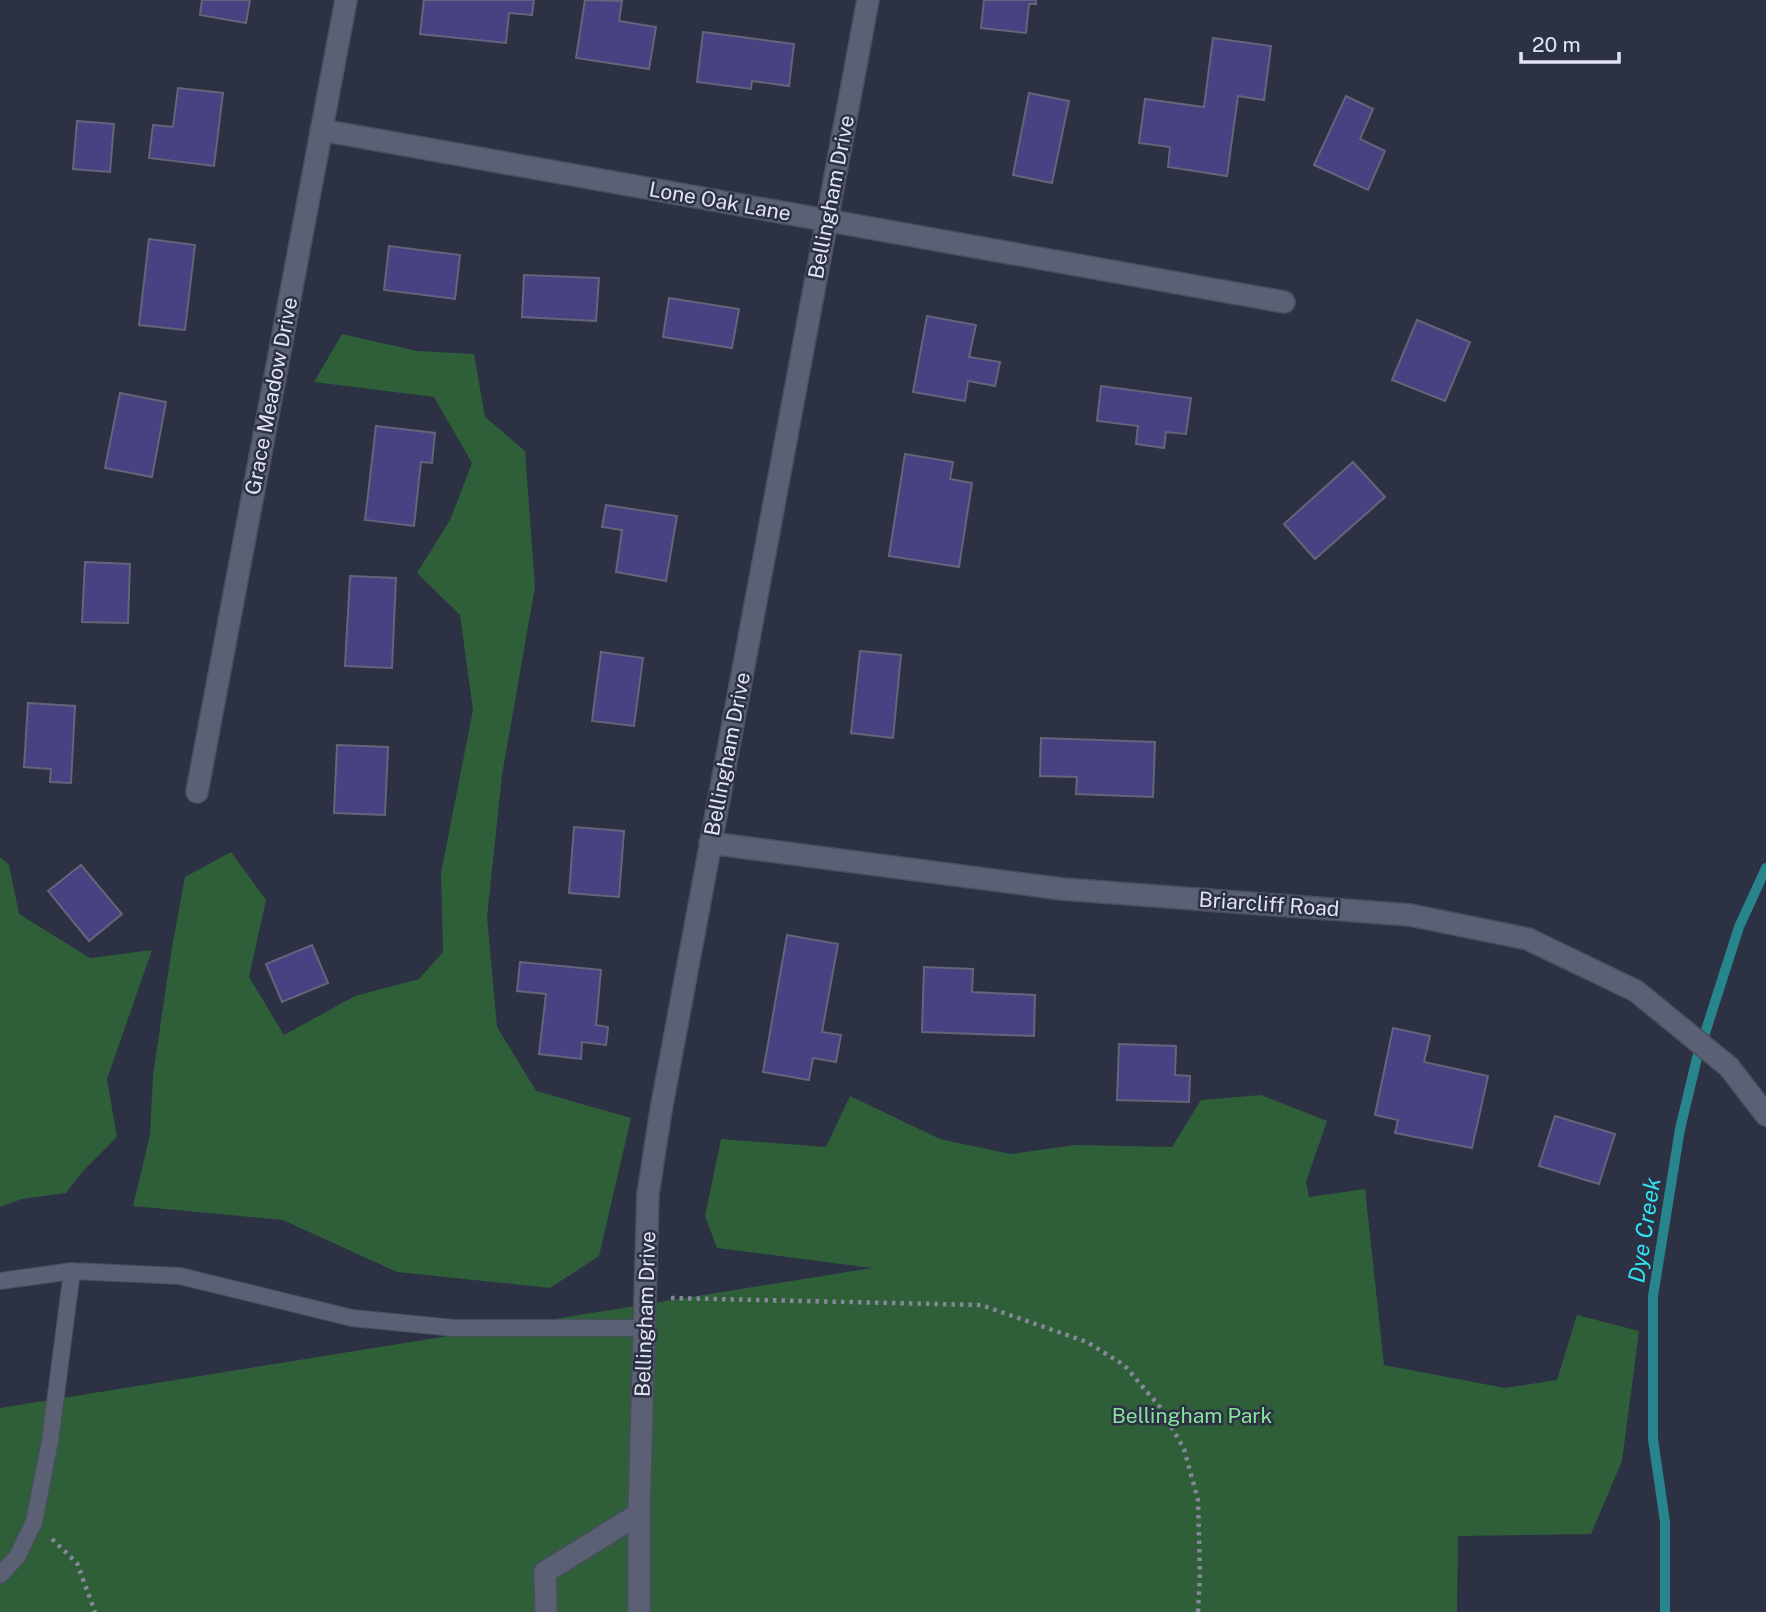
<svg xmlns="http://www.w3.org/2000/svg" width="1766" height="1612" viewBox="0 0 1766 1612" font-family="'Public Sans',sans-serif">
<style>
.green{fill:#2e5f39}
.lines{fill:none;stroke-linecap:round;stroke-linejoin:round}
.stream{stroke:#29858c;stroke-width:10}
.building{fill:#484182;stroke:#65647a;stroke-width:2}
.lane-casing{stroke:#4a4e5e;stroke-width:18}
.street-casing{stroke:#4a4e5e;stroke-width:24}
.path{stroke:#848898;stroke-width:4.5;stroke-dasharray:3.5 5;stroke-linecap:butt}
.lane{stroke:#5b6075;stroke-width:16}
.street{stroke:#5b6075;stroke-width:21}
.labels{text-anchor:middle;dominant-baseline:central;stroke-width:5;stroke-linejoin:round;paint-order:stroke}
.street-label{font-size:21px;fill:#e1e4f1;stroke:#2d3144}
.park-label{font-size:21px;fill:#87e49b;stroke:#2d3144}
.water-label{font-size:23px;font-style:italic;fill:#2fe3f0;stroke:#2d3144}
</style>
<rect width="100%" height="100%" fill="#2d3144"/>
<path class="green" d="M 342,334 L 417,351 L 474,354 L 485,417 L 525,451 L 535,587 L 502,775 L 487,917 L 497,1027 L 536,1091 L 631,1118 L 599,1256 L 550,1288 L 397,1272 L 283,1220 L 133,1206 L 150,1135 L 153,1075 L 172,947 L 185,877 L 231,852 L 266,900 L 249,977 L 284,1035 L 355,996 L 419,979 L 443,952 L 441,873 L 473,710 L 460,615 L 417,573 L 450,520 L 472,463 L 434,397 L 314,382 Z
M 0,857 L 9,865 L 19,914 L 90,958 L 152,950 L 107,1079 L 117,1137 L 82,1172 L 66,1193 L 22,1199 L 0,1207 Z
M 1261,1095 L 1327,1121 L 1306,1182 L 1309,1197 L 1365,1189 L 1384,1365 L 1505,1388 L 1557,1380 L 1577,1315 L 1639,1331 L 1622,1461 L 1591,1534 L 1458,1536 L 1457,1612 L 0,1612 L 0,1408 L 872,1268 L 717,1248 L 705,1216 L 721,1139 L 826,1147 L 850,1096 L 940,1139 L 1010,1154 L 1076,1145 L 1172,1147 L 1201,1100 Z"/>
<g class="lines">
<path class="stream" d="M 1665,1612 L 1665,1522 L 1653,1439 L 1653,1296 L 1680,1129 L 1697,1058 L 1739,927 L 1766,868"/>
</g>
<path class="building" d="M 202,0 L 250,0 L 246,23 L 200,15 Z
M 424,0 L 534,0 L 532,15 L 509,13 L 506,43 L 420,34 Z
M 585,0 L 622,1 L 619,21 L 656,27 L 649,69 L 576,58 Z
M 984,0 L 1036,0 L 1036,4 L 1029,4 L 1026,33 L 981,28 Z
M 703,32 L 794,44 L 789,86 L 752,81 L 751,89 L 697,82 Z
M 1213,38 L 1271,46 L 1264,100 L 1238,96 L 1227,176 L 1168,167 L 1170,147 L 1139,143 L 1145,99 L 1204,107 Z
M 178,88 L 223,93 L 214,166 L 149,158 L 153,125 L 173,127 Z
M 1029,93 L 1069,101 L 1052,183 L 1013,175 Z
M 1346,96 L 1373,109 L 1360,139 L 1385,151 L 1368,190 L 1314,165 Z
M 77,121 L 114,124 L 110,172 L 73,169 Z
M 149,239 L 195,245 L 185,330 L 139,325 Z
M 389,246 L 460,255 L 455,299 L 384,290 Z
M 524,275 L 599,278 L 596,321 L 522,317 Z
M 669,298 L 739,309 L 732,348 L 663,337 Z
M 927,316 L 976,325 L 969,357 L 1000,362 L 995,386 L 968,381 L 965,401 L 913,392 Z
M 1417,320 L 1470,342 L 1445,401 L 1392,380 Z
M 1101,386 L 1191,398 L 1186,434 L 1166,432 L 1164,448 L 1136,444 L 1138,426 L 1097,421 Z
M 120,393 L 166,402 L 152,477 L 105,468 Z
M 376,426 L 435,433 L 432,463 L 421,462 L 414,526 L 365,520 Z
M 905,454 L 953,462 L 950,479 L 972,483 L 959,567 L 889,556 Z
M 1353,462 L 1385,497 L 1315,559 L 1284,524 Z
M 606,505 L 677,516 L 666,581 L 616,572 L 622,530 L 602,527 Z
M 85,562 L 130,564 L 128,623 L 82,622 Z
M 350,576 L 396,578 L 392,668 L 345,666 Z
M 860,651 L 901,655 L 893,738 L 851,733 Z
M 601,652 L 643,658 L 634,726 L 592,721 Z
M 28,703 L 75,706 L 71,783 L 50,782 L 51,769 L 24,767 Z
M 1041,738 L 1155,742 L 1153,797 L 1076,794 L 1077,777 L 1040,776 Z
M 337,745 L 388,747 L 385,815 L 334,813 Z
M 574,827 L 624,831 L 619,897 L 569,893 Z
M 81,865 L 122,914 L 89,941 L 48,891 Z
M 787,935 L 838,944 L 822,1032 L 841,1035 L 836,1062 L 813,1058 L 809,1080 L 763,1072 Z
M 312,945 L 328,983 L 282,1002 L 266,964 Z
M 520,962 L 601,970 L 596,1025 L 608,1027 L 606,1045 L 582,1042 L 581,1059 L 539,1054 L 546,994 L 517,991 Z
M 924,967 L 973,969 L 972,992 L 1035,995 L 1034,1036 L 922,1032 Z
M 1393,1028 L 1430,1036 L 1424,1062 L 1488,1076 L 1472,1148 L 1395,1133 L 1398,1120 L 1375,1115 Z
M 1119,1044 L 1176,1046 L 1175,1075 L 1190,1076 L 1189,1102 L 1117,1100 Z
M 1555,1116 L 1615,1134 L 1599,1184 L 1539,1166 Z"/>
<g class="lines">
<g class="lane-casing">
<path id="lane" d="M 0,1281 L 72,1271 L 180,1276 L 352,1318 L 454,1328 L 644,1328
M 0,1575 L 17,1557 L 34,1522 L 50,1441 L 72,1271"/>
</g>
<g class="street-casing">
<path id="street" d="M 321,130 L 1284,302
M 197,792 L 346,0
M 710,843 L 1062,889 L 1410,915 L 1528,939 L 1636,991 L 1729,1067 L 1766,1115
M 546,1612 L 545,1572 L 639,1514
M 639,1612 L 639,1514 L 648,1194 L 661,1110 L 868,0"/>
</g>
<path class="path" d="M 671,1298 L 981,1305 L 1087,1342 L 1124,1365 L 1160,1407 L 1184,1449 L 1198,1500 L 1200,1573 L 1198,1612
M 52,1539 L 77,1563 L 95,1612"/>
<use href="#lane" class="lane"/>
<use href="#street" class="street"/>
</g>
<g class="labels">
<g class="street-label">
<text transform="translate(831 197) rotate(-79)">Bellingham Drive</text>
<text transform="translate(720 201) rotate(10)">Lone Oak Lane</text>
<text transform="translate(271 396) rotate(-79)">Grace Meadow Drive</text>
<text transform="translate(727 754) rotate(-79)">Bellingham Drive</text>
<text transform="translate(1269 904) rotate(4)">Briarcliff Road</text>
<text transform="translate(645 1314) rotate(-88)">Bellingham Drive</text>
</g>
<g class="park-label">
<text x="1192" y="1415">Bellingham Park</text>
</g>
<g class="water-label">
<text transform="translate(1644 1230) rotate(-81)">Dye Creek</text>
</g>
</g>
<path d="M1521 52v10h98v-10" fill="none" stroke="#e1e4f1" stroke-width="3.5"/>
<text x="1532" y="52" font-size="21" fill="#e1e4f1" stroke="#2d3144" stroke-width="5" paint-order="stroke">20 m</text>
</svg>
